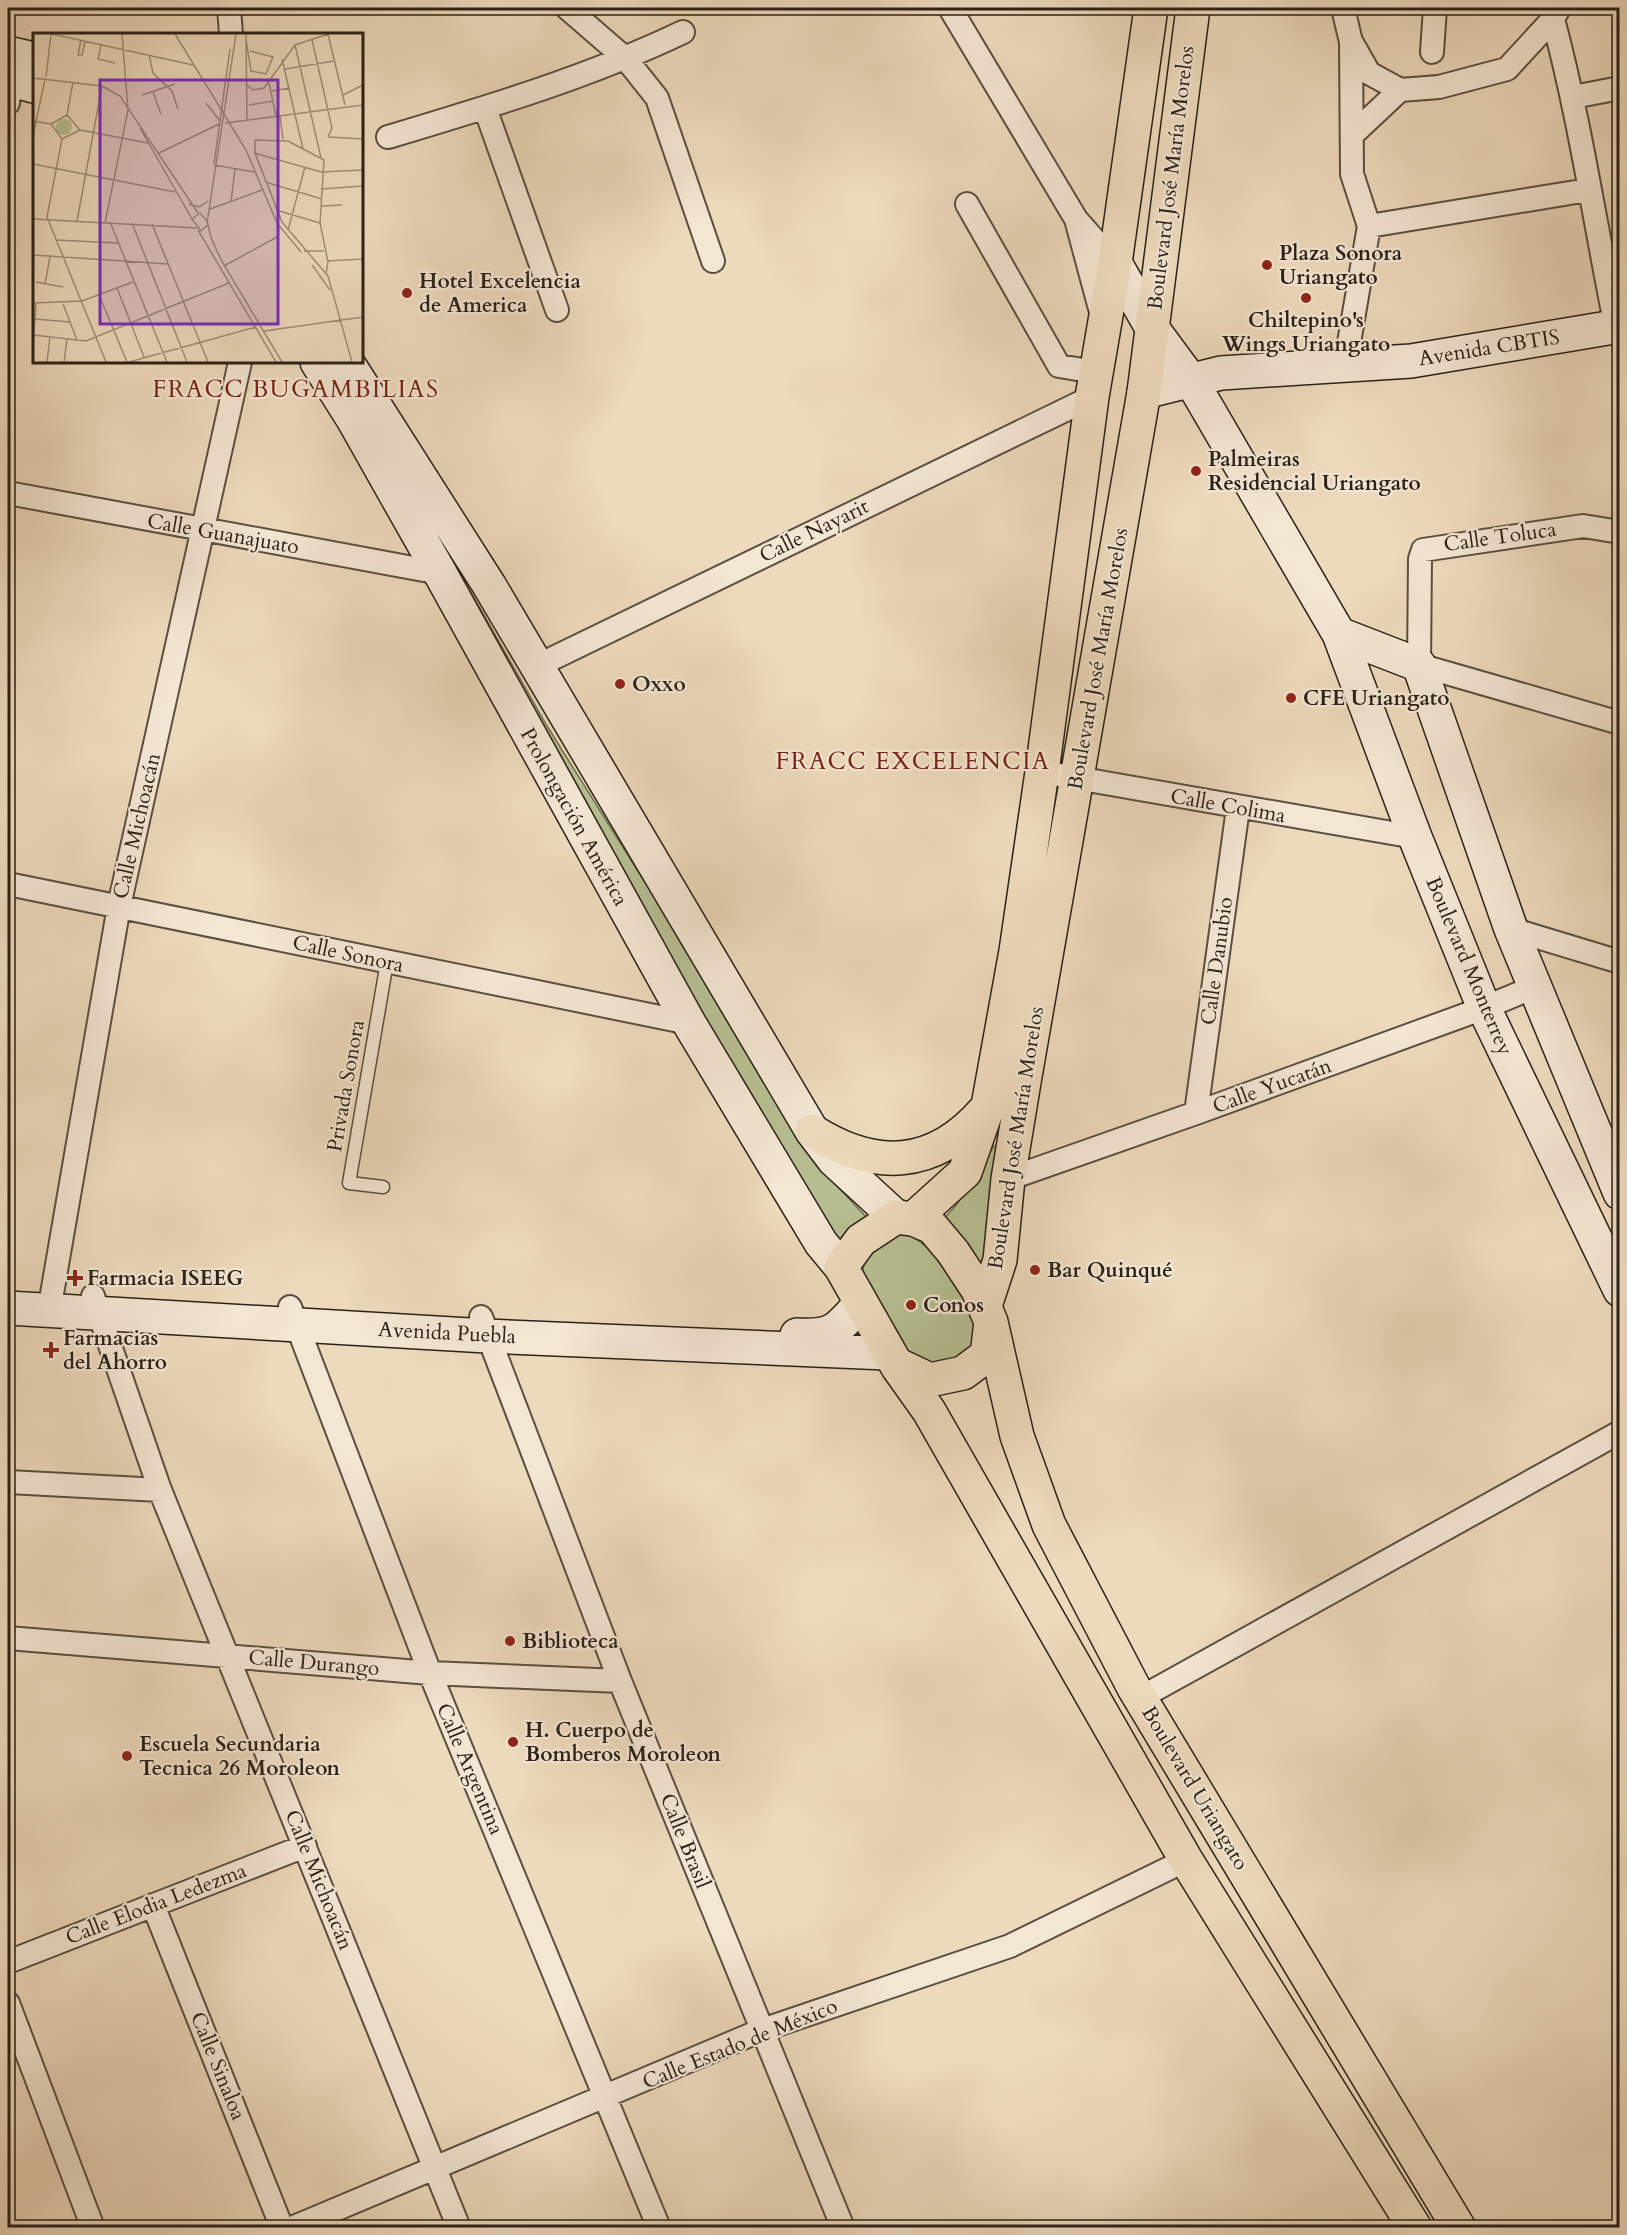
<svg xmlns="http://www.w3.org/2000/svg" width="1627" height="2235" viewBox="0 0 1627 2235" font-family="Cardo,serif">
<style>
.green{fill:#b7bf92;stroke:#707054;stroke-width:1.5}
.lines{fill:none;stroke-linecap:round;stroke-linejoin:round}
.lane-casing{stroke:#5a4f40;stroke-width:15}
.street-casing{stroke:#5a4f40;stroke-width:26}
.secondary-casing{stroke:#292117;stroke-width:36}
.primary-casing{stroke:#292117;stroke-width:36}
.lane{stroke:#f3e6d3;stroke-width:12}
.street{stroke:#f3e6d3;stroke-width:22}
.secondary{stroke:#f3e6d3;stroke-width:33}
.primary{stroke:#edd9bc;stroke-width:33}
.poi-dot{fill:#8f2418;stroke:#f3e6d3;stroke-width:2}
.labels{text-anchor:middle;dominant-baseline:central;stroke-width:4.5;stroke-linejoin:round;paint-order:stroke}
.street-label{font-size:21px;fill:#292117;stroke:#f3e6d3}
.poi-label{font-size:21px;font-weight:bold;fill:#292117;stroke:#f3e6d3;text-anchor:start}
.quarter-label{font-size:24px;letter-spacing:1.5px;fill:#7a1f14;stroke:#f3e6d3}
.inset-road{fill:none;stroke:#9f8f7a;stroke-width:1.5}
.view{fill:#7b2cbf;fill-opacity:0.15;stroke:#7b2cbf;stroke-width:3}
.inset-edge{fill:none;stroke:#292117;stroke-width:3}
</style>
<rect width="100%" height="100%" fill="#edd9bc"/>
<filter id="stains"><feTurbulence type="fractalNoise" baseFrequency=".00333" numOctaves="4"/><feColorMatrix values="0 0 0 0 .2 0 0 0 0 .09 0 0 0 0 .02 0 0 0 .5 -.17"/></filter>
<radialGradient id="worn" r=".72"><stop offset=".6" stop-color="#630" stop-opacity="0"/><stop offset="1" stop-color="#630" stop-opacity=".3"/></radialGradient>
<path class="green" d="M 455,578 L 464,580 L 547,726 L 651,892 L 783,1115 L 814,1162 L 871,1222 L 837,1249 Z
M 994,1146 L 1000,1147 L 984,1258 L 977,1265 L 943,1220 L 957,1204 Z
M 906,1234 C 935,1245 967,1293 974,1323 C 977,1333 975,1345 975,1356 L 911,1370 L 861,1280 L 866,1253 L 895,1235 Z"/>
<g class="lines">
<g class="lane-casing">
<path id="lane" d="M 383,1187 L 349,1183 L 387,962"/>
</g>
<g class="street-casing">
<path id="street" d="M 229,8 L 231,34
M 567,8 L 626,59 L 657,98 L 713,261
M 950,8 L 1076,219 L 1115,263
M 1343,8 L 1351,42 L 1352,174 L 1369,226 L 1345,366
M 1553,19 C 1580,120 1595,224 1616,327
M 1352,43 L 1369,73 L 1400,90 L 1439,87 L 1507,69 L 1553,19 L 1558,10
M 1432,52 L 1435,8
M 1573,97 L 1620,88
M 8,103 L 14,66
M 485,108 L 557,310
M 1352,135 L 1400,90
M 388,137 C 488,107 589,77 683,32
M 967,204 L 1059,366 L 1095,372
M 1077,223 L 1102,316
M 1369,226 L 1588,190
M 8,493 L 440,573
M 1620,532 L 1583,526 L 1423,550 L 1420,559 L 1419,665 L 1620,723
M 537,666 L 1092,397
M 1042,772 L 1415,837
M 8,884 L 689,1023
M 1511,929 L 1620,962
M 1196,1113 L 1238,808
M 1008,1179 L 1196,1113 L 1484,1008 L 1534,987
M 93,1296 L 160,1490 L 459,2228
M 290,1307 L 430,1673 L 659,2228
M 49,1311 L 119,906 L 240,362
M 481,1317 L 620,1681 L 843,2228
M 8,1482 L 160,1490
M 8,1638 L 430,1673 L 620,1681
M 1140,1698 L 1620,1432
M 153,1905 L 282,2228
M 8,1962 L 305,1846
M 8,2003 L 93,2228
M 292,2228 L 762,2030 L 1010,1946 L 1186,1860"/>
</g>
<g class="secondary-casing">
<path id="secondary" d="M 8,53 L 34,59
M 8,79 L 34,86
M 1115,263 L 1152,328 L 1192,382 L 1339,634 L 1415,837 L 1484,1008 L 1620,1290
M 317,362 L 353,419 L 440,573 L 689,1023 L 821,1243 L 841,1267
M 347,362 L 489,585 L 812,1131 L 834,1160 L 896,1217
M 1144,392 L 1221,373 L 1411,361 L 1620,326
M 1339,634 L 1419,665 L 1511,929 L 1620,1193
M 8,1308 L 487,1336 L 887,1353
M 797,1335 C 833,1337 837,1330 860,1304"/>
</g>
<g class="primary-casing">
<path id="primary" d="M 812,1131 C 875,1171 934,1169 985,1110
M 913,1219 L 965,1172 L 988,1106 L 1016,951 L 1042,772 L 1092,397 L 1115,263 L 1151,8
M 985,1306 L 1000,1260 L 1008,1179 L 1024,1082 L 1144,392 L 1193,8
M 991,1322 L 987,1355 L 963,1373 L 930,1380 L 896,1364 L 841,1267 L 861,1240 L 896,1217 L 913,1219 L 932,1227 L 953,1252 L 978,1290 L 991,1322 L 1017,1436 L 1049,1525 L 1134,1688 L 1459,2228
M 897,1366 L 929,1411 L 1186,1860 L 1415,2228"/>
</g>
<use href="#lane" class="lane"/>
<use href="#street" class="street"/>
<use href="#secondary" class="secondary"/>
<use href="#primary" class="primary"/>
</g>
<g class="poi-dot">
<circle cx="1267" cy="265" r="6"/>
<circle cx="407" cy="293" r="6"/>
<circle cx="1306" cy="298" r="6"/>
<circle cx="1196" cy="471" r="6"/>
<circle cx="620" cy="684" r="6"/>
<circle cx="1291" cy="698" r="6"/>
<circle cx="1035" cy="1270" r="6"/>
<path d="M72 1269h6v6h6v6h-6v6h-6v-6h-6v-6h6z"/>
<circle cx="911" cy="1305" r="6"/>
<path d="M48 1341h6v6h6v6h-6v6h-6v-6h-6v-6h6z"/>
<circle cx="510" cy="1641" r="6"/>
<circle cx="513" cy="1742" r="6"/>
<circle cx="127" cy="1756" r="6"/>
</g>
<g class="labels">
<g class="street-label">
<text transform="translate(1171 178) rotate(-83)">Boulevard José María Morelos</text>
<text transform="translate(1489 348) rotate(-9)">Avenida CBTIS</text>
<text transform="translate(814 531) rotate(-26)">Calle Nayarit</text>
<text transform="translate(223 534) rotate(10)">Calle Guanajuato</text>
<text transform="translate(1500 537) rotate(-8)">Calle Toluca</text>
<text transform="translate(1098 659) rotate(-80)">Boulevard José María Morelos</text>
<text transform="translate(1228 806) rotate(10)">Calle Colima</text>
<text transform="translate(574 817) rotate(61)">Prolongación América</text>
<text transform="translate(137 826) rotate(-77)">Calle Michoacán</text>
<text transform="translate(348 954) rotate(12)">Calle Sonora</text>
<text transform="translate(1217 961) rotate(-82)">Calle Danubio</text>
<text transform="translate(1469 966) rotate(67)">Boulevard Monterrey</text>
<text transform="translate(346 1086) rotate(-80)">Privada Sonora</text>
<text transform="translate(1272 1086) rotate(-20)">Calle Yucatán</text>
<text transform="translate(1016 1138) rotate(-81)">Boulevard José María Morelos</text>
<text transform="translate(447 1333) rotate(3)">Avenida Puebla</text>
<text transform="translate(314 1663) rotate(5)">Calle Durango</text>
<text transform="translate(470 1769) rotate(67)">Calle Argentina</text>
<text transform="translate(1195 1788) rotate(59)">Boulevard Uriangato</text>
<text transform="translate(685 1841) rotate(68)">Calle Brasil</text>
<text transform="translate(319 1880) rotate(68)">Calle Michoacán</text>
<text transform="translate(156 1904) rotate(-21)">Calle Elodia Ledezma</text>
<text transform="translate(740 2044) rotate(-22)">Calle Estado de México</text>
<text transform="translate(218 2066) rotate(68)">Calle Sinaloa</text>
</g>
<g class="poi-label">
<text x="1279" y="253">Plaza Sonora<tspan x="1279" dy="24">Uriangato</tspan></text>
<text x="419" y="281">Hotel Excelencia<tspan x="419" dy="24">de America</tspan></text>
<text x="1306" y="320" text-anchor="middle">Chiltepino's<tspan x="1306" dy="24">Wings Uriangato</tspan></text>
<text x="1208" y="459">Palmeiras<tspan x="1208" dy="24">Residencial Uriangato</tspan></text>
<text x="632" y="684">Oxxo</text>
<text x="1303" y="698">CFE Uriangato</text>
<text x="1047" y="1270">Bar Quinqué</text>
<text x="87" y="1278">Farmacia ISEEG</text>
<text x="923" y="1305">Conos</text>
<text x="63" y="1338">Farmacias<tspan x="63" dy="24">del Ahorro</tspan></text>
<text x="522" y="1641">Biblioteca</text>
<text x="525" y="1730">H. Cuerpo de<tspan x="525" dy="24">Bomberos Moroleon</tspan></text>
<text x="139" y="1744">Escuela Secundaria<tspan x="139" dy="24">Tecnica 26 Moroleon</tspan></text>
</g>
<g class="quarter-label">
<text x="296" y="389">FRACC BUGAMBILIAS</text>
<text x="913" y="761">FRACC EXCELENCIA</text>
</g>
</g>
<g transform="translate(33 33)">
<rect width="330" height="330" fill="#edd9bc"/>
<path d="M23 94a8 8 0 1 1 16 0a8 8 0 1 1-16 0Z" fill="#b7bf92"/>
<path class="inset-road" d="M 19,1 L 160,32M 142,1 L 213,117 L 244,190 L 268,219M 213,1 L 214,87M 295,1 L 312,72M 213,6 L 218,38 L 233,41 L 240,24 L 217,18M 48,7 L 45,22 L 49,22 L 52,8M 279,7 L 299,95 L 295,104M 68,12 L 65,26 L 82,30M 262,12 L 288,125M 116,22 L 120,40 L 139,58 L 145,76M 249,26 L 270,116M 252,36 L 301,28M 13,44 L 18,1M 0,45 L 69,53 L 87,63 L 165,180M 236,50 L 243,83M 214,52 L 220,57 L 231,55 L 262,12 L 295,1M 239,58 L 257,55M 120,59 L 128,81M 109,62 L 142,51M 310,62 L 330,52M 173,70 L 187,88M 216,72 L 240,68M 34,82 L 47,97 L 115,110M 34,82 L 40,49M 247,83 L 250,106M 0,88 L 18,91M 192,90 L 330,72M 18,91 L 29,106 L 14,184 L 73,329M 18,91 L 34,82M 107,95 L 159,186M 0,103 L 12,46M 295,104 L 330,106M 29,106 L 47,97M 126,120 L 186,91M 221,120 L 288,139 L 330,137M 0,131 L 142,159M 181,131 L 197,16M 181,132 L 221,139M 232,149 L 289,166M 288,156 L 330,153M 198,169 L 202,136M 156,171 L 166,174 L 175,168M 288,173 L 309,172M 177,176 L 229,157M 243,177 L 287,190M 0,186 L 164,195M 44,188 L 69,53M 77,189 L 134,329M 72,190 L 95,77 L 89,1M 99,190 L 154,329M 174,190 L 203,1M 119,191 L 175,329M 175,192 L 168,198 L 159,186 L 167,180 L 174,188 L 178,204 L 182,214 L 191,232 L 249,329M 165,197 L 243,329M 255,197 L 272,134M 23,207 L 85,210M 271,218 L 291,218M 0,222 L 135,231M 294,228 L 330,226M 279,232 L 297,257M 191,233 L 244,204M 293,240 L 295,229 L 287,190 L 291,127 L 255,108 L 222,107 L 222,120 L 249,189 L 295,243 L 319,329M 3,249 L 30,254M 12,251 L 17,224M 84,255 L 111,324M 66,262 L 94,329M 0,270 L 49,268 L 100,249M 30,271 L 44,307M 2,286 L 37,289M 231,298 L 330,284M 0,302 L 53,308 L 196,250M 0,312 L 3,270M 14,329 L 17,304M 31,329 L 34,306M 96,329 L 223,294"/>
<path class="view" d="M 67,47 L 245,47 L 245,291 L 67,291 Z"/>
<rect width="330" height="330" class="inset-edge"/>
</g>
<rect width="1627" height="2235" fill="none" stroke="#edd9bc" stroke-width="30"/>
<rect x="9" y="9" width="1609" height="2217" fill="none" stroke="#292117" stroke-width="3"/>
<rect x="15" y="15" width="1597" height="2205" fill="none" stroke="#292117" stroke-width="1.5"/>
<rect width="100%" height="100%" filter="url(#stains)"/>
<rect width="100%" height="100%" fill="url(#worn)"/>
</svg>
